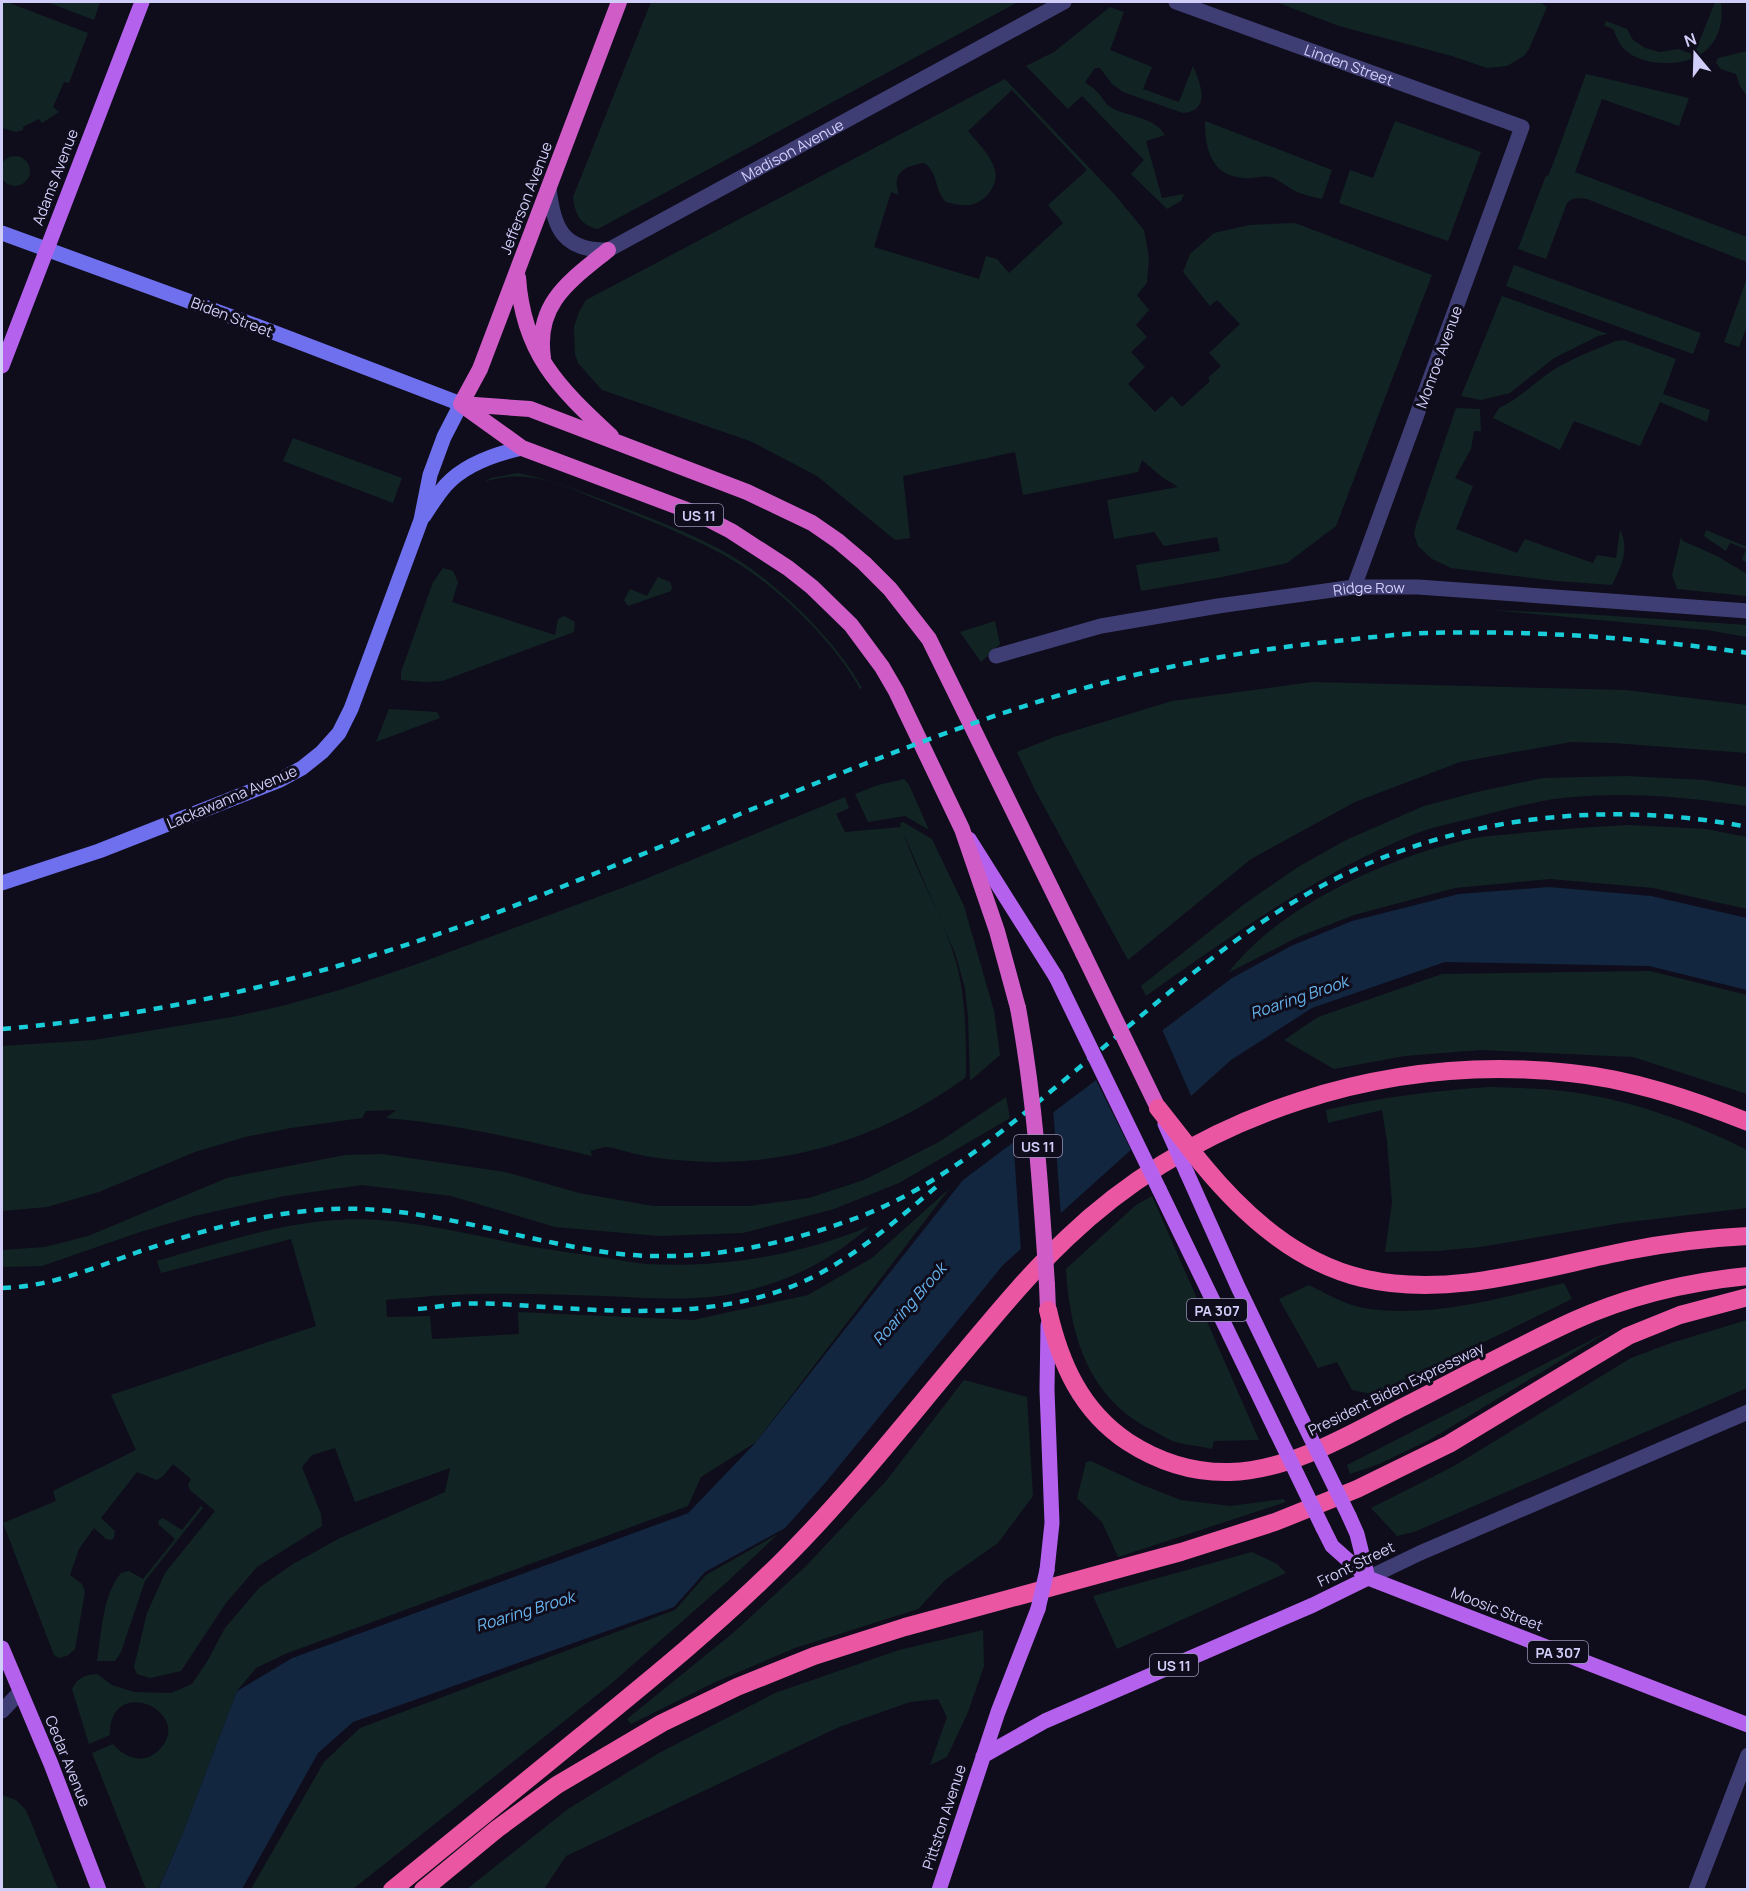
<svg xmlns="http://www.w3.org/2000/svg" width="1749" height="1891" viewBox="0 0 1749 1891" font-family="Manrope,sans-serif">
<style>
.green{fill:#112423;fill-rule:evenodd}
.water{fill:#12263f}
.pier{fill:#0f0d1b}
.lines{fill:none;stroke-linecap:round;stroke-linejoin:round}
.minor{stroke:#3e3e75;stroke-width:15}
.tertiary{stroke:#3e3e75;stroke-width:15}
.secondary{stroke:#6f70ee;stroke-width:15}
.primary{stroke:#b461ed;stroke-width:15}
.trunk{stroke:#d05cc8;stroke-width:16}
.motorway{stroke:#eb56a3;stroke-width:18}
.rail{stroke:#19cdd9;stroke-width:4.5;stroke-dasharray:9 8;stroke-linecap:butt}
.primary-bridge{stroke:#b461ed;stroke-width:15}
.trunk-bridge{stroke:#d05cc8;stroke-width:16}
.motorway-bridge{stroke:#eb56a3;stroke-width:18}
.labels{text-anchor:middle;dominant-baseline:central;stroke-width:6;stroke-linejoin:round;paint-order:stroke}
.shield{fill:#0f0d1b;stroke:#9793b6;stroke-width:1.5}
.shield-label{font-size:14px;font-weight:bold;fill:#d1cdf9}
.street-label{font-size:15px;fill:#d1cdf9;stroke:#0f0d1b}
.water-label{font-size:16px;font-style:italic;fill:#67b4ed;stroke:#0f0d1b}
</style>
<rect width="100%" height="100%" fill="#0f0d1b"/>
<path class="green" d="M 2,2 L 7,2 L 88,33 L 69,83 L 64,82 L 53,107 L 59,112 L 42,123 L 39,119 L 23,127 L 23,130 L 16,132 L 2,128 Z
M 47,2 L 100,2 L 94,20 Z
M 651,2 L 1018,2 L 598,229 C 580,225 575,214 573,197 Z
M 1276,2 L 1540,2 L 1547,7 L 1529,49 L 1524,56 L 1507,66 L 1487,68 L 1452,56 L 1339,26 Z
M 1715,2 L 1721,2 C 1726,38 1705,63 1668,63 C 1657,63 1646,62 1636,57 C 1627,53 1621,47 1617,38 C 1615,35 1615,31 1613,29 C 1612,28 1605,26 1604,26 L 1606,21 L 1627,29 L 1633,40 L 1645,48 L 1660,52 L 1679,49 L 1694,55 Z
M 1110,7 L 1124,12 L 1110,50 L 1152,67 L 1143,89 L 1179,102 L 1193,66 C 1200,82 1212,111 1183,113 L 1123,92 L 1112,84 L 1100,68 L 1095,68 L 1085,82 C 1088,85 1093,87 1096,91 C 1102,96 1104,103 1112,108 C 1128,117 1155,117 1165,135 L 1146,141 L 1162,198 L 1184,194 L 1181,201 L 1167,209 L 1131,174 L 1144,160 L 1082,96 L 1068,109 L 1026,66 L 1054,52 Z
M 1747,51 L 1747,96 L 1740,86 L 1736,74 L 1721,69 L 1716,63 L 1718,58 Z
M 1586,74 L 1689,98 L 1679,126 L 1602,99 L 1575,172 L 1747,237 L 1747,262 L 1587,199 C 1578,198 1573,197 1567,203 L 1546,259 L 1518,249 L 1545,178 L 1546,176 L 1548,176 L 1553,164 Z
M 1005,79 L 1115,195 L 1144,230 L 1149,257 L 1147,283 L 1137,295 L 1149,310 L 1136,325 L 1147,337 L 1131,352 L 1145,367 L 1128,384 L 1155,412 L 1172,396 L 1182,407 L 1210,381 L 1208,378 L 1221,366 L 1209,353 L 1240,324 L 1217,300 L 1210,306 L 1183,272 L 1190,254 L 1214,233 L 1250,225 L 1295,223 L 1432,275 L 1336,526 L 1287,563 L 1222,577 L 1141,591 L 1136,565 L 1220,551 L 1217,537 L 1164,546 L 1154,532 L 1114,539 L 1107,500 L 1178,487 L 1162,477 L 1142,460 L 1138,472 L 1023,495 L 1015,452 L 903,476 L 910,538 L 895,540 L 817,476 L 750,441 L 602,390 L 578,363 L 575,354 L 574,327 L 579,312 L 586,300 ZM 1012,90 L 1087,170 L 1048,205 L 1063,223 L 1009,273 L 997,259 L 986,256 L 979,279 L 874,247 L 891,192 L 899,195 C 891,173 904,166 924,163 C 939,172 934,191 946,202 C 954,204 966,207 974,204 C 987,200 999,183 995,170 C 990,154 978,143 968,131 Z
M 1205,121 L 1332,170 L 1322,199 C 1313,197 1304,195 1295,191 C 1287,187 1280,180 1271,177 C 1262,175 1253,179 1244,178 C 1210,176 1205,147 1205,121 Z
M 1395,121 L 1481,152 L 1448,241 L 1339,203 L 1350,170 L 1373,178 Z
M0 171a15 15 0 1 1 30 0a15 15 0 1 1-30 0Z
M 1514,265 L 1701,333 L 1693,354 L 1506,286 Z
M 1747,278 L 1747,326 L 1739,347 L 1724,342 Z
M 1502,296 L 1608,334 L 1598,336 L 1554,358 L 1510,393 L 1481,400 L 1461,396 Z
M 1624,340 L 1676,359 L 1663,394 L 1710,410 L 1707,422 L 1660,402 L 1640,446 L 1574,421 L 1560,450 L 1493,418 L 1499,408 C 1522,398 1538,378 1560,366 C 1578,356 1597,349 1616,341 Z
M 1456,408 L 1480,409 L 1481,431 L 1474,431 L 1471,449 L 1455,478 L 1473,486 L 1456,529 L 1517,553 L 1525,539 L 1593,563 L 1597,555 L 1616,558 L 1620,530 C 1630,549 1621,567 1612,585 L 1556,581 L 1451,568 L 1432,559 L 1418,546 L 1414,534 L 1416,525 Z
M 293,438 L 402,478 L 393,503 L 283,461 Z
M 518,473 C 554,480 587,494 622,507 C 660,522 700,537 735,558 C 780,586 837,642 862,688 L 860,689 C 833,639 770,579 720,553 C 685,534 648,520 611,505 C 568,488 531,466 484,482 L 491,478 Z
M 1706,530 L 1747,547 L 1747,563 L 1742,560 L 1746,549 L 1730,543 L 1726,551 L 1704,536 Z
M 1681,537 L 1683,541 L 1717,556 L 1747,574 L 1747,596 L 1677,589 L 1672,575 Z
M 443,568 L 453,571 L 458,582 L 452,602 L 555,635 L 558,619 L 564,616 L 575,622 L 574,632 L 442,681 L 424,682 L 401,680 L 401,672 L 433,582 Z
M 658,577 L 670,582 L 672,587 L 671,591 L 628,606 L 624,600 L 630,589 L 647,596 Z
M 1491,610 L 1584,614 L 1747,625 L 1747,637 L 1707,630 Z
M 995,621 L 1000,644 L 981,662 L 960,632 Z
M 1312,682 L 1626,690 L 1747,705 L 1747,753 L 1613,743 L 1571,742 L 1460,762 L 1355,802 L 1251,859 L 1128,960 L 1035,790 L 1017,752 L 1054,737 L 1172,701 Z
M 389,709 L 437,712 L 440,718 L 376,742 Z
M 1627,776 L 1704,780 L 1747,787 L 1747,806 C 1687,797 1624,791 1562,798 C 1531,802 1500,811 1469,819 C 1452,823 1434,827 1417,833 C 1318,873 1232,935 1146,996 L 1141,986 L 1243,905 L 1298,867 L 1346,840 L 1424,806 L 1477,792 L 1543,778 Z
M 904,779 L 909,785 L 929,830 L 905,816 L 868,822 L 855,794 L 878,785 Z
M 845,797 L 849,808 L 836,814 L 845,832 L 901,827 L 900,823 L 903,822 L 932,839 L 964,906 L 994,1011 L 1000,1055 L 970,1081 L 968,1017 L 965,988 L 955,953 L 903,832 C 917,874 941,913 954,955 C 966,994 966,1033 966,1073 L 965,1078 C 885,1136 791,1168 690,1161 C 672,1160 654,1158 636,1154 C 626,1152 614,1147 605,1147 C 600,1148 595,1150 591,1151 L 588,1142 L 592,1156 C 523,1140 456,1124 386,1118 L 396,1110 L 366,1111 L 362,1118 L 291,1128 L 245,1137 L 195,1152 L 99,1192 L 47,1207 L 2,1211 L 2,1046 L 94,1040 L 232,1017 L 282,1006 L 343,989 L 417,964 L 638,882 Z
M 1629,825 L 1706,829 L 1747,837 L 1747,909 L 1653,888 L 1550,879 L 1455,888 L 1354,915 L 1298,937 L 1228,973 C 1279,905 1393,855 1475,838 C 1490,835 1506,835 1521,833 C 1557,829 1593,827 1629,825 Z
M 1650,971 L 1747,995 L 1747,1094 L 1633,1057 L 1480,1050 L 1405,1056 L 1334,1069 L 1284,1040 L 1318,1017 L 1442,974 Z
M 1489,1087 C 1514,1088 1539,1088 1563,1091 C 1626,1098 1692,1122 1747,1150 L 1747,1208 L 1621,1223 L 1480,1247 L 1437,1251 L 1385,1252 L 1392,1203 L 1387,1141 L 1382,1110 L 1328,1123 L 1326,1110 C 1380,1097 1434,1091 1489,1087 Z
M 1006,1097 L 1010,1118 L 899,1183 L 834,1209 L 743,1233 L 659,1236 L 555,1227 L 451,1196 L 362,1185 L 284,1196 L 194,1216 L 140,1232 L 42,1266 L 2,1267 L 2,1250 L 45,1247 L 88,1236 L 227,1178 L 345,1155 L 382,1154 L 505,1172 L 579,1193 L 653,1206 L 750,1206 L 809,1198 L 864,1180 L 939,1142 Z
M 950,1188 L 755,1443 L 701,1477 L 688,1506 L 285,1654 L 256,1668 L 237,1691 L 182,1835 L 158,1889 L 146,1889 L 92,1753 L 113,1744 C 125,1758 143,1765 158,1751 C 198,1713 109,1672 110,1735 L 89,1744 L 72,1689 C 78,1677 85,1675 97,1674 L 112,1685 L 134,1692 L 171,1693 L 192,1684 L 208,1660 L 225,1628 L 260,1587 L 293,1564 L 340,1538 L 445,1492 L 450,1468 L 355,1502 L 335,1448 L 312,1455 L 302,1467 L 321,1514 L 322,1526 L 257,1567 L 226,1603 L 181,1671 L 150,1678 L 137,1674 L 134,1667 L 147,1613 L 165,1573 L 215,1511 L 190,1490 L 188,1485 L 191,1479 L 173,1464 L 163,1476 L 157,1480 L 137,1472 L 101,1518 L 115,1531 L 114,1538 L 111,1540 L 106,1539 L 94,1528 L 79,1549 L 70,1575 L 82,1584 L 85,1592 L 75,1649 L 67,1656 L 59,1658 L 54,1655 L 3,1523 L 56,1501 L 53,1491 L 136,1450 L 111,1395 L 316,1326 L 291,1239 L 161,1273 L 157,1261 C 229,1240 303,1215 379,1220 C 429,1224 478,1236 527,1246 C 550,1250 575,1253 599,1257 C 615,1259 632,1263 648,1264 C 722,1268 802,1255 870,1226 C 831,1260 793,1280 741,1292 C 697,1302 650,1298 605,1296 C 547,1294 489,1292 431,1296 C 416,1298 400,1298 386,1300 L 387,1317 L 430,1316 L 432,1339 L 519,1334 L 518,1312 L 693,1320 L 808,1295 L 872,1258 Z
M 1152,1196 L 1259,1440 L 1214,1441 L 1212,1449 C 1200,1446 1187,1445 1175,1442 C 1167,1439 1158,1433 1150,1429 C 1088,1397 1070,1335 1066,1269 L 1136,1205 Z
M 1564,1283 L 1572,1299 L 1376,1395 L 1352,1390 L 1337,1362 L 1318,1368 L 1279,1299 L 1309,1285 C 1328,1295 1348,1306 1369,1309 C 1436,1317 1500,1298 1564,1283 Z
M 1747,1320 L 1747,1388 L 1414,1532 L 1397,1536 L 1371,1508 L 1454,1466 L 1631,1358 L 1671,1343 Z
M 1611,1330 L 1431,1439 L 1379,1464 L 1350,1474 L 1347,1465 Z
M 964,1380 L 1027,1397 L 1033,1496 L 998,1543 L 945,1580 L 918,1609 L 795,1648 L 713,1683 L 631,1724 L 627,1719 L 733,1633 L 806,1566 L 886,1481 Z
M 1091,1461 L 1140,1484 L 1181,1500 L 1230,1506 L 1283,1499 L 1286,1502 L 1118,1557 L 1102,1522 L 1077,1498 L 1086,1462 Z
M 201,1506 L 203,1508 L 145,1581 L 121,1652 L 115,1661 L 97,1661 C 102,1632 102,1596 121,1573 L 129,1571 L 143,1579 L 175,1539 L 158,1524 L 159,1520 L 163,1518 L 182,1530 Z
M 778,1534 L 728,1581 L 612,1683 L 353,1889 L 251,1889 L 324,1762 L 360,1728 L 675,1610 L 706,1575 Z
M 1252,1552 L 1277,1564 L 1286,1573 L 1117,1649 L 1093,1596 Z
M 983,1630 L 984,1666 L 968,1712 L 947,1757 L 930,1765 L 947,1717 L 938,1699 L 910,1702 L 839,1727 L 566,1856 L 544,1889 L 467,1889 L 568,1809 L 659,1753 L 775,1693 L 899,1650 Z
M 2,1795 L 16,1800 L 26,1810 L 58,1889 L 2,1889 Z"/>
<path class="water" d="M 1549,887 L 1651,896 L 1747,918 L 1747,990 L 1649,966 L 1445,962 L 1312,1008 L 1231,1060 L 1003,1265 L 826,1482 L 785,1528 L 705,1572 L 674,1607 L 353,1722 L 318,1753 L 242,1889 L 158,1890 L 182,1835 L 237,1691 L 292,1658 L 688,1513 L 755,1443 L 963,1180 L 1232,978 L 1291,946 L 1352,921 L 1459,894 Z"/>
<path class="pier" d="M 1161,1027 L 1192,1098 L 1132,1152 L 1094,1076 Z
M 1053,1107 L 1061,1216 L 1021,1252 L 1013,1137 Z
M 755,1443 L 688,1513 L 292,1658 L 237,1691 L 243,1684 L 291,1655 L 686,1511 L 744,1450 Z"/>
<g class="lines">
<g class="minor">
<path id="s1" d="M 1176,2 L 1522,127 L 1354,587"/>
<path id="s2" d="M 549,187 C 553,228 563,251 608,250 L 1064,2"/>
<path id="s3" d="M 996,656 L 1101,626 L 1218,606 L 1354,587 L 1418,587 L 1748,611"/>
<path d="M 1368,1578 L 1420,1553 L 1748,1412"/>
<path d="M 1696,1890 L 1748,1755"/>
</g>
<path class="tertiary" d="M 2,1711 L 20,1692"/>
<path class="secondary" d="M 2,233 L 257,326 L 461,404 L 444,437 L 430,475 L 421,520 L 351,709 L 339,733 L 322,752 L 302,768 L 280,780 L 99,851 L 2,883
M 424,516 C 431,505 438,494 446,485 C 465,464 495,454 522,448"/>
<path class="primary" d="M 2,366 L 142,2
M 969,839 L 1056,977
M 1187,1173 L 1238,1287 L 1302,1420
M 1159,1189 L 1276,1431
M 1349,1516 L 1357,1534 L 1368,1578
M 1323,1528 L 1332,1546 L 1368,1578 L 1748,1725
M 1047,1570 L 1052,1523 L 1047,1390 L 1048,1325
M 2,1648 L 51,1764 L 99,1890
M 983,1756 L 1045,1721 L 1313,1605 L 1368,1578
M 939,1890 L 998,1712 L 1038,1609"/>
<path class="trunk" d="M 518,277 C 523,353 558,387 611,436
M 543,358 C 535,303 570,281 608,250
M 461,404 L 530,409 L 747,492 L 812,523 L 838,541 L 864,563 L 890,589 L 929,639 L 1083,953
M 461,404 L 480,369 L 619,2
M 462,405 L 522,448 L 700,515 L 731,531 L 788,568 L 812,587 L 851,625 L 882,667 L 896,691 L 962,829 L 997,931 L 1018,1008
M 1047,1285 L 1048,1310"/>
<path class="motorway" d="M 1202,1164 C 1244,1215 1296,1262 1362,1278 C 1449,1299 1541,1268 1626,1251 C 1666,1243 1707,1238 1748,1236
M 1048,1310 C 1060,1363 1081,1411 1128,1442 C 1159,1462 1193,1473 1230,1472 C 1288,1471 1349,1435 1399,1409 C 1457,1380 1514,1348 1573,1321 C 1628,1296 1687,1282 1748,1276
M 392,1890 C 455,1838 518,1787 581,1736 C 651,1679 720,1623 784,1559 C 849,1494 906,1421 966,1350 C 998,1312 1030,1273 1067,1238 C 1199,1112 1390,1053 1570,1073 C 1631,1079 1691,1099 1748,1122
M 423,1890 L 497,1829 L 557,1785 L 662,1723 L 737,1687 L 814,1656 L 905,1627 L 1181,1552 L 1275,1522 L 1357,1489 L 1449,1444 L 1628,1336 L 1680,1315 L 1748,1297"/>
<path class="rail" d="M 2,1029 C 170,1015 334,974 491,915 C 575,882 658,848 740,814 C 841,773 943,731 1047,699 C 1141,670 1238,651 1336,641 C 1366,638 1397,634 1427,633 C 1534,630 1642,638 1748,653
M 2,1288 C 49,1287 94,1268 138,1252 C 200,1231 266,1212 332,1209 C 428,1205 519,1241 612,1253 C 690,1263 772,1248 845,1222 C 934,1192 1003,1131 1074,1072 C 1148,1011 1223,942 1307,894 C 1440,818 1598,798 1748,827
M 418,1309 C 432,1308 446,1305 459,1304 C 493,1302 526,1306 560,1308 C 644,1313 733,1316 811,1278 C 857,1255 897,1220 936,1187"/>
<path class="primary-bridge" d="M 1056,977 L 1159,1189
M 1165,1124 L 1187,1173
M 1302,1420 L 1349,1516
M 1276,1431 L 1323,1528
M 1038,1609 L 1047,1570"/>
<path class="trunk-bridge" d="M 1083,953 L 1158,1108
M 1018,1008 C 1035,1100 1041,1192 1047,1285"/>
<path class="motorway-bridge" d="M 1158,1108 L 1202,1164"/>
</g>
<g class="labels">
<g class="shield">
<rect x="675" y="504" width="48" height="22" rx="4.5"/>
<rect x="1014" y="1135" width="48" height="22" rx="4.5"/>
<rect x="1187" y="1299" width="60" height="22" rx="4.5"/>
<rect x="1528" y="1641" width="60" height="22" rx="4.5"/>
<rect x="1150" y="1654" width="48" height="22" rx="4.5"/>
</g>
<g class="shield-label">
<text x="699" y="515">US 11</text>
<text x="1038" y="1146">US 11</text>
<text x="1217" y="1310">PA 307</text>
<text x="1558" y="1652">PA 307</text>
<text x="1174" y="1665">US 11</text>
</g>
<g class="street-label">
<text stroke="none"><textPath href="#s1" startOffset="184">Linden Street</textPath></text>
<text stroke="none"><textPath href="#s2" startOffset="309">Madison Avenue</textPath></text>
<text transform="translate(55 177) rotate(-69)">Adams Avenue</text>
<text transform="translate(526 198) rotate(-69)">Jefferson Avenue</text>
<text transform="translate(232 317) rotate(21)">Biden Street</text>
<text transform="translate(1439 357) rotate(-70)">Monroe Avenue</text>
<text stroke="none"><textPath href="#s3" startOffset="380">Ridge Row</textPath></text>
<text transform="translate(232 797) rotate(-23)">Lackawanna Avenue</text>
<text transform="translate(1396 1389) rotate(-26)">President Biden Expressway</text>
<text transform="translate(1356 1564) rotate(-26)">Front Street</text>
<text transform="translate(1497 1609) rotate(21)">Moosic Street</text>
<text transform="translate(68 1761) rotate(68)">Cedar Avenue</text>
<text transform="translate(944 1817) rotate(-72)">Pittston Avenue</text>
</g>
<g class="water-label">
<text transform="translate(1299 997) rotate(-19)">Roaring Brook</text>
<text transform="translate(909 1304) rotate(-49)">Roaring Brook</text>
<text transform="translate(525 1611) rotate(-17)">Roaring Brook</text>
</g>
</g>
<rect width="1749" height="1891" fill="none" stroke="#d1cdf9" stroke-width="6"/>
<g transform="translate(1695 54) rotate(341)" stroke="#0f0d1b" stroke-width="4.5" paint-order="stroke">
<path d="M0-4.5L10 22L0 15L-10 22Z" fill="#d1cdf9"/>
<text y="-9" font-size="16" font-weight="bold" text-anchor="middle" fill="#d1cdf9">N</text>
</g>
</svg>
